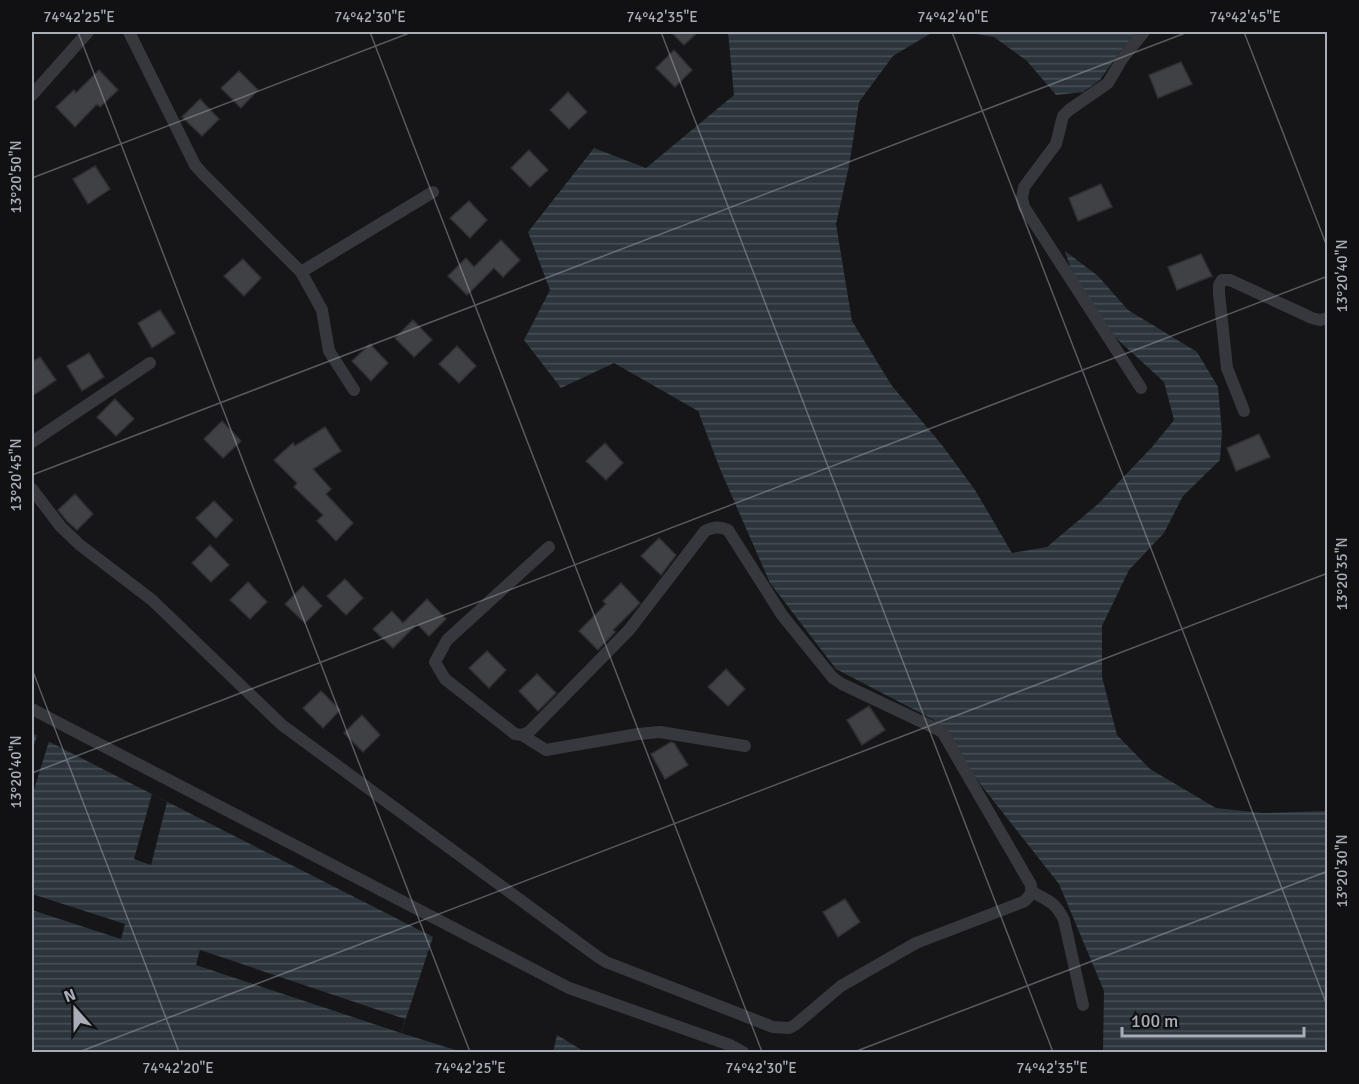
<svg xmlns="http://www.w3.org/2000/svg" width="1359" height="1084" viewBox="0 0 1359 1084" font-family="Signika,sans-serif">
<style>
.water{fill:url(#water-rules)}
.pier{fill:#161618}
.building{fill:#404145;stroke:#303034;stroke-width:1.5}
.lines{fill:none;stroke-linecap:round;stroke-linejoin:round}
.minor{stroke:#37383d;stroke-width:12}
.ticks{fill:none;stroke:#a8adb8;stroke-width:1.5;stroke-opacity:0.45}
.neatline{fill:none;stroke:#a8adb8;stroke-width:2}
.ticks-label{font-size:15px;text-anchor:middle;fill:#a8adb8}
</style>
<defs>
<pattern id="water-rules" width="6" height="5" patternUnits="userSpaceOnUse" patternTransform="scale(1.5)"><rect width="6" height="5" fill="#2c353c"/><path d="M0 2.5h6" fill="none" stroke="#485056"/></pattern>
</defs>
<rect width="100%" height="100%" fill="#161618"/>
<path class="water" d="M 728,32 L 933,32 L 893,56 L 859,102 L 849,166 L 836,224 L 852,321 L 892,386 L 942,445 L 975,490 L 1012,553 L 1047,547 L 1098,504 L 1153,446 L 1174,420 L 1164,382 L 1105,328 L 1075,283 L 1065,251 L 1098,276 L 1128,310 L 1197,352 L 1218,387 L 1222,432 L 1220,460 L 1183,496 L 1164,533 L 1129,570 L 1102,626 L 1102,677 L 1117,735 L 1150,769 L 1216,808 L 1262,813 L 1327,811 L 1327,1052 L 1103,1052 L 1104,991 L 1059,884 L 981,785 L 934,720 L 836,669 L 770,583 L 720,469 L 698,411 L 614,363 L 561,388 L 524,340 L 550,290 L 528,232 L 594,148 L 646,168 L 734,95 Z
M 964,32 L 1137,32 L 1119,53 L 1100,80 L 1083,92 L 1056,95 L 1027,61 L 994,37 Z
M 32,733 L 433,937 L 401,1033 L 462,1052 L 32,1052 Z
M 557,1035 L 585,1052 L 553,1052 Z"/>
<path class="pier" d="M 37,735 L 49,741 L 32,796 L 32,753 Z
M 152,794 L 167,802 L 151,865 L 134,859 Z
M 32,894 L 125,924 L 121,939 L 32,910 Z
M 200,950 L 405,1019 L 401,1033 L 196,965 Z"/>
<path class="building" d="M 671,32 L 698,32 L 684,45 Z
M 674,50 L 692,70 L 675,87 L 656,68 Z
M 1181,62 L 1192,84 L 1158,98 L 1149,75 Z
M 99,70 L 118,90 L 100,107 L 97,104 L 75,127 L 56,107 L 74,90 L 76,93 Z
M 239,71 L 258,90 L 241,108 L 221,88 Z
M 568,92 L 587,112 L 569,129 L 550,110 Z
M 200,99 L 219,119 L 202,136 L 182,117 Z
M 529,150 L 548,170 L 530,187 L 511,168 Z
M 95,166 L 110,189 L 88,204 L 73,179 Z
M 1101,184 L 1112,207 L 1078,221 L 1069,198 Z
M 469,201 L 487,220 L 470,238 L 450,218 Z
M 501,240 L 520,260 L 503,277 L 494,268 L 467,295 L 448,276 L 466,258 L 474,267 Z
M 1201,254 L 1212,276 L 1177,290 L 1168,267 Z
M 243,259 L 261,278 L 244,296 L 224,276 Z
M 160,310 L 175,333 L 152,348 L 138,323 Z
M 413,320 L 432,340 L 414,357 L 395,338 Z
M 370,344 L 388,363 L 371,381 L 352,361 Z
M 457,346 L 476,366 L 459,383 L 439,364 Z
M 89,353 L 104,377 L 82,391 L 67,366 Z
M 40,357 L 56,380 L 32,396 L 32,362 Z
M 115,399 L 134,419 L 116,436 L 97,417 Z
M 222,421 L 241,441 L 223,458 L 204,439 Z
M 325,427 L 341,451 L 313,469 L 331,489 L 326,494 L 353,523 L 336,541 L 317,521 L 323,515 L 294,487 L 297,483 L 274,460 L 293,443 L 295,446 Z
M 1259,434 L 1270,457 L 1236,471 L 1227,448 Z
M 605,443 L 623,463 L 606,480 L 586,461 Z
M 75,494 L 93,514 L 77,530 L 67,521 L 58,510 Z
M 214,501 L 233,520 L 216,538 L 196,518 Z
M 659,538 L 676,555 L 661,575 L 641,556 Z
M 210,545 L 229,565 L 211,582 L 192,563 Z
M 345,579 L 363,598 L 346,615 L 327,596 Z
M 248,582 L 267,602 L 250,619 L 230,600 Z
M 621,583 L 640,603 L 613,630 L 615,632 L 598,650 L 579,631 L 606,604 L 603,601 Z
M 303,586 L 322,606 L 305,623 L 285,604 Z
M 427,599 L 446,619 L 429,636 L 417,624 L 393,648 L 373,629 L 392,611 L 403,623 Z
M 487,651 L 506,670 L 489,688 L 469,668 Z
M 726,669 L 745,689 L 728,706 L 708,687 Z
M 537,674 L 556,693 L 538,711 L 519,691 Z
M 321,691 L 340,710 L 323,728 L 303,708 Z
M 869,706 L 885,730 L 862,745 L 847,720 Z
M 362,715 L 380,735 L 363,752 L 344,733 Z
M 671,742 L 674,743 L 688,765 L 665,779 L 651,754 Z
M 845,899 L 860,922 L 838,937 L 823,912 Z"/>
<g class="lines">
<path class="minor" d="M 129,32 L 195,165 L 203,174 L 301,272 L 322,310 L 329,351 L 354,390
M 32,95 L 88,32
M 301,272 L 433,192
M 1141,388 L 1024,207 L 1022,198 L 1024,187 L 1056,144 L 1063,116 L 1069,110 L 1108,83 L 1122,59 L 1144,32
M 1244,411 L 1227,368 L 1219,293 L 1219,285 L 1222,280 L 1230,280 L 1312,318 L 1320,320 L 1328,318
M 32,442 L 150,363
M 32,489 L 61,527 L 80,545 L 152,600 L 282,725 L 598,957 L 606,962 L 773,1027 L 789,1028 L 795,1025 L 841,986 L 916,943 L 1023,902 C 1030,897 1032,893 1031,885 L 943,733 L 939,730 L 842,684 L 833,678 L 782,615 L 728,530 C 719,526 713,527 705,531 L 629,630 L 529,732 L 522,735 L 515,734 L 445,679 L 435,662 L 447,640 L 549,547
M 32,709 L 569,988 L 730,1045 L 743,1052
M 522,735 L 546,750 L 638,734 L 660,732 L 745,746
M 1032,892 C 1048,900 1056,903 1064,920 L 1083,1005"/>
</g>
<path class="ticks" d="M 78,32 L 470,1052M 370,32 L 762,1052M 661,32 L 1053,1052M 952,32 L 1328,1008M 1244,32 L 1328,249M 32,178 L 412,32M 32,475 L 1188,32M 32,669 L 179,1052M 32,773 L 1328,276M 79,1052 L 1328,573M 854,1052 L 1328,871"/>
<rect width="1359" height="1084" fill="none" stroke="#111113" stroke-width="66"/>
<g transform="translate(75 1009) rotate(339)" stroke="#111113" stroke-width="4.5" paint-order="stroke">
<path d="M0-4.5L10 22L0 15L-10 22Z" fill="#a8adb8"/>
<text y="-9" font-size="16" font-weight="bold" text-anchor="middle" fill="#a8adb8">N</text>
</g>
<path d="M1122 1027v9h182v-9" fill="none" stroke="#a8adb8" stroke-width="3"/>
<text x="1131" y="1027" font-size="18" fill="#a8adb8" stroke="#111113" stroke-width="4.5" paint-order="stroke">100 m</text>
<rect x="33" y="33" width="1293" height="1018" class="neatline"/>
<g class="ticks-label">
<text x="79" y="22">74°42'25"E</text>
<text x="370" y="22">74°42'30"E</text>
<text x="662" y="22">74°42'35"E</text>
<text x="953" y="22">74°42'40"E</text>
<text x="1245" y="22">74°42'45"E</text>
<text transform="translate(16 177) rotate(-90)" y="5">13°20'50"N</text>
<text transform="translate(1342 276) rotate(-90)" y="5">13°20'40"N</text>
<text transform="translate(16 475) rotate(-90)" y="5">13°20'45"N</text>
<text transform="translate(1342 574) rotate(-90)" y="5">13°20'35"N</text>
<text transform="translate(16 772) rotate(-90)" y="5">13°20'40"N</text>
<text transform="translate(1342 871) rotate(-90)" y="5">13°20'30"N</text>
<text x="178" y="1073">74°42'20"E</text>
<text x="470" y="1073">74°42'25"E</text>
<text x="761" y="1073">74°42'30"E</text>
<text x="1052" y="1073">74°42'35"E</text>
</g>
</svg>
